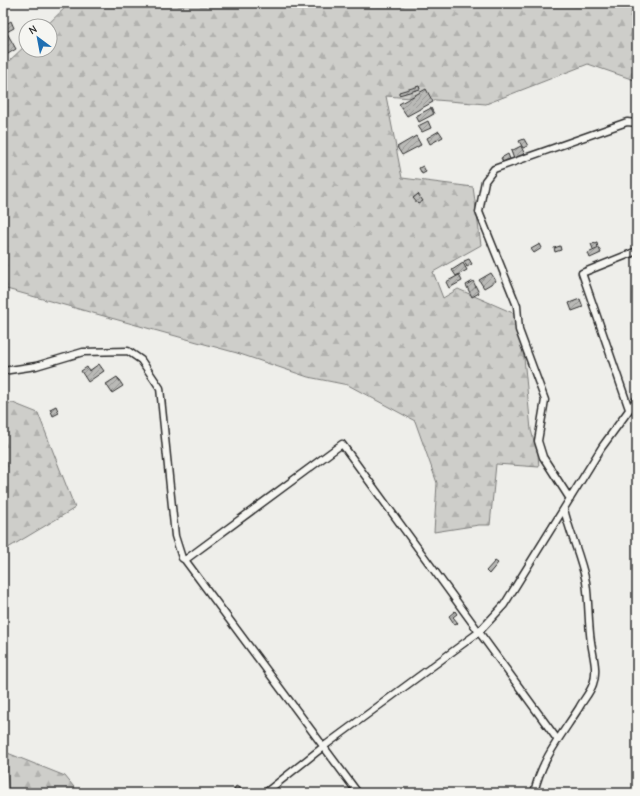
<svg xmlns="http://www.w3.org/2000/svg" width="640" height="796" viewBox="0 0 640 796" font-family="'Comic Neue',sans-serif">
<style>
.forest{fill:url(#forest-firs);stroke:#7c7c7a}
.building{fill:url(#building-hatch);stroke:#2b2b2b}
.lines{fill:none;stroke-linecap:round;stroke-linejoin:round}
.minor-casing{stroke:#2b2b2b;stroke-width:9}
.minor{stroke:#f6f6f2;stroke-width:6}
</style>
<defs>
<pattern id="forest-firs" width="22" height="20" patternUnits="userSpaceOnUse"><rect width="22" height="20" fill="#cececa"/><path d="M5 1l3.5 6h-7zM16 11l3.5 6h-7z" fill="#b1b1ae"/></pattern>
<pattern id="building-hatch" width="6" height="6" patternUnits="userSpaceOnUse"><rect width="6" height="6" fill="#babab7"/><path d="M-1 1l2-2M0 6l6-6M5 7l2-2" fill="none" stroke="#979795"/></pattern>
</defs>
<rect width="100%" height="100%" fill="#eeeeea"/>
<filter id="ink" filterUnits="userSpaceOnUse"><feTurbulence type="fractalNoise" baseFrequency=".025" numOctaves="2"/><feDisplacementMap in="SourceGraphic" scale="8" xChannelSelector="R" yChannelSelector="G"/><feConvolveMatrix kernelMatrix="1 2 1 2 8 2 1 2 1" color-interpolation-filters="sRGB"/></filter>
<g filter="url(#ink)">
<path class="forest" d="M 70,3 L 637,3 L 637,81 L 588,64 L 486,104 L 386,96 L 402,178 L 473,187 L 481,245 L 433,272 L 443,298 L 458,289 L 520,316 L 531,430 L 538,455 L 539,467 L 496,464 L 490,525 L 479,525 L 434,532 L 437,483 L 415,421 L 348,385 L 308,377 L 237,353 L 3,288 L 3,65 L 8,62 L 26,45 L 26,50 L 50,50 L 50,26 L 46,26 Z
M 13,403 L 38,413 L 75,508 L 3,551 L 3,404 Z
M 5,752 L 65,776 L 78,792 L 9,793 Z"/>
<path class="building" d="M 11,21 L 14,28 L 3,34 L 3,26 Z
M 7,33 L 16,49 L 3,57 L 3,35 Z
M 419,86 L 420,89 L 399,95 L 399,92 Z
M 426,89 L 433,102 L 407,116 L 399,104 Z
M 431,108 L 434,114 L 419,122 L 416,116 Z
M 428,121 L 431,128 L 422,132 L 418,126 Z
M 439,131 L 443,137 L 430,144 L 427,138 Z
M 416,136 L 421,145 L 402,155 L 397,147 Z
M 524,139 L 528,146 L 523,148 L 519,141 Z
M 521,146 L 525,155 L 514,159 L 511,151 Z
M 508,154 L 510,159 L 503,162 L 501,158 Z
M 423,166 L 426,172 L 422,174 L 419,168 Z
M 418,194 L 423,201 L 418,204 L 413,198 Z
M 597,243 L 598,248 L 593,249 L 591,244 Z
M 540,244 L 542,248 L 534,253 L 531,249 Z
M 560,246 L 561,250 L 555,252 L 554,248 Z
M 599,248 L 601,253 L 590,258 L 588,253 Z
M 469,259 L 472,264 L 467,267 L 464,261 Z
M 463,263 L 467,270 L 456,276 L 452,270 Z
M 491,273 L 496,281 L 484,288 L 479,280 Z
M 459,275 L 462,281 L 449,288 L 446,282 Z
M 473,281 L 479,293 L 472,297 L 466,285 Z
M 580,299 L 583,307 L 572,311 L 569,303 Z
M 99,364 L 104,371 L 88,382 L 81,371 L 87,367 L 89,371 Z
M 117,377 L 123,386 L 112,393 L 106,384 Z
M 56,406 L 59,413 L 53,416 L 50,409 Z
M 495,561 L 498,563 L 489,574 L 486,571 Z
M 455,611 L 457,614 L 453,617 L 458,623 L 455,625 L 449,616 Z
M 236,786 L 243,790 L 243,793 L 232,793 Z"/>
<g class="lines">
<g class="minor-casing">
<path id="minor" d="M 3,371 L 36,366 L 83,352 L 128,351 L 141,360 L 160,388 L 175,536 L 182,558 L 185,560 L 358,793
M 629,409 L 582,273 L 637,251
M 570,499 L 543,457 L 538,441 L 545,400 L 519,330 L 517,306 L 479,212 L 485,181 L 494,169 L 627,122 L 637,123
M 185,560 L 342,444 L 557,739
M 265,793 L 323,747 L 479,632 L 504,605 L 602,447 L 637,399
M 534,793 C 541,760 561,736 579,708 C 583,700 590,693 593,684 C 598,671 593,656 591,642 C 588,622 589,602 586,582 C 581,557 570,534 564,509"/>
</g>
<use href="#minor" class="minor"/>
</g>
</g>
<rect width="640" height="796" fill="none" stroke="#f6f6f2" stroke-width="16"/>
<rect x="8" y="8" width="624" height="780" fill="none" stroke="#2b2b2b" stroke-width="1.5" filter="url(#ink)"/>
<g transform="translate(38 38) rotate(328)"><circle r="19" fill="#f6f6f2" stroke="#a5a5a2"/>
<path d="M0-3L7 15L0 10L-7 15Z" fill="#1f6fb2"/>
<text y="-6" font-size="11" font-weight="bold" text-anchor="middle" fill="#2b2b2b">N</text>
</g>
</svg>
